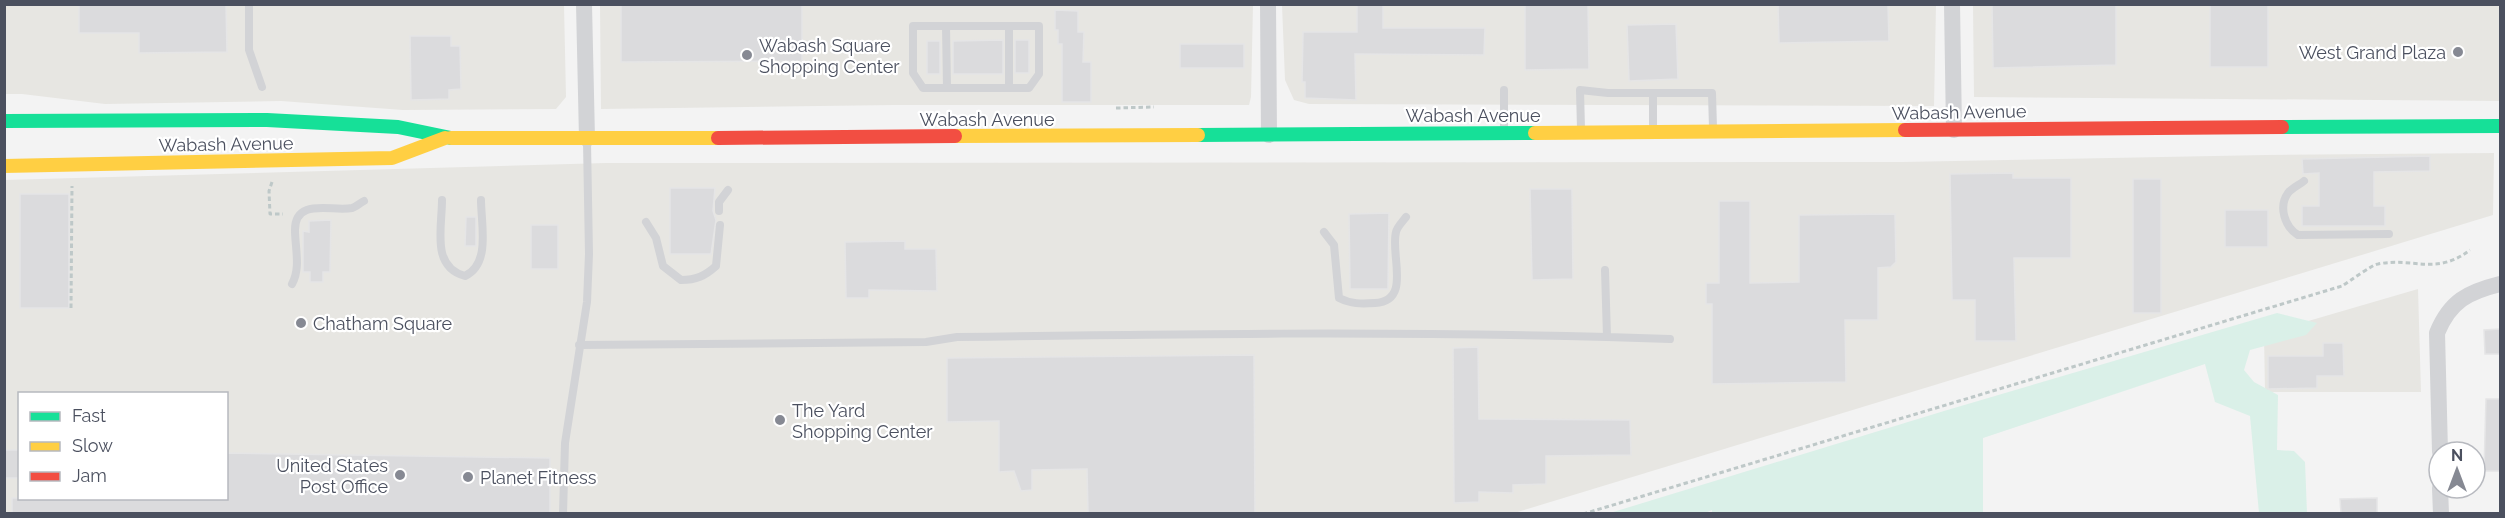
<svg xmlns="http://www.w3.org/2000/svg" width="2505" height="518" viewBox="0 0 2505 518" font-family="Raleway,sans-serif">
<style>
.commercial{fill:#e7e6e2;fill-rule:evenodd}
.green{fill:#daf0e8}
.building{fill:#dbdbdd;stroke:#e5e5e6;stroke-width:1.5}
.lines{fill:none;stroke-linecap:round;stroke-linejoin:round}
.path{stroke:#bec8c8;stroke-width:3;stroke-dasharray:4.5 3;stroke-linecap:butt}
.lane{stroke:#d2d3d6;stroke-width:8}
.street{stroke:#d2d3d6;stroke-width:16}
.fast{stroke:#16e098;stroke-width:14}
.slow{stroke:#ffcf43;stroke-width:14}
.jam{stroke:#f24e42;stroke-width:14}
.poi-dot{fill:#868993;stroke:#fff;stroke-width:2}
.labels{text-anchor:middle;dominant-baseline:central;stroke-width:4.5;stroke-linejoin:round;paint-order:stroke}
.poi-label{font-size:18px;fill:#4b505f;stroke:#fff;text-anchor:start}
.street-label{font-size:18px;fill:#4b505f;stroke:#fff}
</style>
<rect width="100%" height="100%" fill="#f3f3f3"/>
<path class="commercial" d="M 4,5 L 564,5 L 566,97 L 556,109 L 403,110 L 281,101 L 105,104 L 22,94 L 5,94 Z
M 600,5 L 1253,5 L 1251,97 L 1249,105 L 894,105 L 601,109 Z
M 1282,5 L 1936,5 L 1934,106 L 1309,104 L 1294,100 L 1285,80 Z
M 1973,5 L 2500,5 L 2500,101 L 1974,97 Z
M 2494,153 L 2493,215 L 1511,514 L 5,513 L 4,180 L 606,163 L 1902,162 L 2266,155 ZM 20,394 L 226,394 L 226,498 L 20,498 Z
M 2418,289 L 2421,392 L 2265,392 L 2264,334 Z"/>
<path class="green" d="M 2277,313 L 2317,323 L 2306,335 L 2250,350 L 2244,370 L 2254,382 L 2278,395 L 2277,450 L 2294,451 L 2305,462 L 2307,513 L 2259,513 L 2250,416 L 2215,402 L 2205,364 L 1983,438 L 1983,513 L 1712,514 L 1712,510 L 1703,514 L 1610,513 L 1944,411 Z"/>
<path class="building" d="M 79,4 L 226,4 L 227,52 L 139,53 L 139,33 L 79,33 Z
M 621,4 L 802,4 L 802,61 L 621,62 Z
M 1357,4 L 1383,4 L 1383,28 L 1485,28 L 1484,55 L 1355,54 L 1356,100 L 1305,98 L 1305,82 L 1302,82 L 1303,32 L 1357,32 Z
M 1525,4 L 1588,4 L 1589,69 L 1525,70 Z
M 1778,4 L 1888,4 L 1889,41 L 1779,43 Z
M 1992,4 L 2116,4 L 2116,65 L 1993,68 Z
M 2210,4 L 2268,4 L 2268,67 L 2210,67 Z
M 1055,10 L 1078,11 L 1078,32 L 1084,32 L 1083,62 L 1091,62 L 1091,102 L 1062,102 L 1062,44 L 1058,44 L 1058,30 L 1055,30 Z
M 1676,24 L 1678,79 L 1629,81 L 1627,25 Z
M 410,36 L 451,36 L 451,46 L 460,46 L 461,89 L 449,90 L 449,99 L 411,100 Z
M 1003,40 L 1003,74 L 953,74 L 953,41 Z
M 1015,40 L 1029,40 L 1029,73 L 1015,73 Z
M 927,41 L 940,41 L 940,74 L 927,74 Z
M 1180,44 L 1244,44 L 1244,68 L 1180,68 Z
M 2430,156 L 2430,171 L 2374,172 L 2374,206 L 2385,206 L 2385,226 L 2302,226 L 2302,206 L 2319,206 L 2319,173 L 2303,174 L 2302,159 Z
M 2013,173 L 2013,178 L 2071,178 L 2071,258 L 2014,258 L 2016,341 L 1975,341 L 1975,300 L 1952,300 L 1950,174 Z
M 2133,179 L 2161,179 L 2161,313 L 2133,313 Z
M 670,188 L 715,188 L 713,211 L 716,220 L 711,254 L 670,254 Z
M 1530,189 L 1572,189 L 1573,279 L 1532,280 Z
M 20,194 L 69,194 L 69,308 L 20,308 Z
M 1719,201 L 1750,201 L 1750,283 L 1799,282 L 1799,215 L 1895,214 L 1896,262 L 1891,267 L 1878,268 L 1878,320 L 1845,320 L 1846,382 L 1712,384 L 1712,304 L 1706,304 L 1706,283 L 1719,283 Z
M 2225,210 L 2268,210 L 2268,247 L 2225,247 Z
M 1389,213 L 1388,289 L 1350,289 L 1349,214 Z
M 466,217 L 476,217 L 476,246 L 465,246 Z
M 331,220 L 330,272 L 323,272 L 323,282 L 310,282 L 310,272 L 303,272 L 303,231 L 309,232 L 309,221 Z
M 531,225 L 558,225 L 558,269 L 531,269 Z
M 905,241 L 905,249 L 936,249 L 937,291 L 869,290 L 869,298 L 846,298 L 845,242 Z
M 2500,329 L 2500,354 L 2485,354 L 2484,330 Z
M 2323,343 L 2343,343 L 2344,376 L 2317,376 L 2317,388 L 2268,389 L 2268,356 L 2323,356 Z
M 1478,347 L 1479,419 L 1630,420 L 1631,455 L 1546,456 L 1546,484 L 1513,485 L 1513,493 L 1479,492 L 1479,502 L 1454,503 L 1453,348 Z
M 1254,355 L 1255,513 L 1088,513 L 1087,469 L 1032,470 L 1032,490 L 1021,491 L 1014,471 L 999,472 L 999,421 L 947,422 L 947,358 Z
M 2486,399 L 2500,399 L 2500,471 L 2484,471 Z
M 4,450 L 20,450 L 20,478 L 4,478 Z
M 226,453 L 550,458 L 550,513 L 12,513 L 12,498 L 226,498 Z
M 2377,498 L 2377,513 L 2341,513 L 2340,499 Z"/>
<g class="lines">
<path class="path" d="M 1116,108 L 1154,107
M 272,182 L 269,191 L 270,214 L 283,214
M 71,308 L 72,186
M 1583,514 L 2342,286 C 2350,281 2373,264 2378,264 C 2413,257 2436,276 2470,250"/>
<path class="lane" d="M 249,4 L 249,50 L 262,87
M 913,26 L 1039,26 L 1039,74 L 1029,88 L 923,88 L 913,73 Z
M 946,26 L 947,88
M 1009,26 L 1009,88
M 1504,90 L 1504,130
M 1653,93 L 1653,128
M 1581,129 L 1580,90 L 1608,93 L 1712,93 L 1713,128
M 2304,181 C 2299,185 2292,188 2288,193 C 2278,207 2285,227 2298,235 L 2389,234
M 442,200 C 442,228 431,267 465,276 C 491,264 481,224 481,200
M 719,211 L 719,202 L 728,190
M 646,222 L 656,238 L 663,266 L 681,280 C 696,280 705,276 716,266 L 720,225
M 1324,232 L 1334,245 L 1339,298 C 1351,304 1361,304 1375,303 C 1412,301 1390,255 1396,232 C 1397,227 1403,221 1406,217
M 292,284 C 301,268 295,248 295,230 C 295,197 332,212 352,208 C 356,207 360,203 364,201
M 1607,337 L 1670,339
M 579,345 L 926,342 L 957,337 C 1173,334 1390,331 1607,337 L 1605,270
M 563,514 L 565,443 L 587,302 L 589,254 L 587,142"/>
<path class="street" d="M 584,4 L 587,139
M 1268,4 L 1269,135
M 1952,4 L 1954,130
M 2440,452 L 2437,333 C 2450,301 2468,292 2500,284
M 2440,488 L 2441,514"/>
<path class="fast" d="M 4,121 L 267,120 L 398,127 L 451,138
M 2282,127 L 2500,126
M 1198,135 L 1535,133"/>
<path class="slow" d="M 1535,133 L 1905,130
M 955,136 L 1198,135
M 451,138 L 718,138
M 4,166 L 392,158 L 445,138"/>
<path class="jam" d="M 1905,130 L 2282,127
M 718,138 L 955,136"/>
</g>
<g class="poi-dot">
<circle cx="2458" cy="52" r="6"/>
<circle cx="747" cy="55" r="6"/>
<circle cx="301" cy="323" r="6"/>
<circle cx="780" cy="420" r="6"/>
<circle cx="400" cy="475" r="6"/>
<circle cx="468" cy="477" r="6"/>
</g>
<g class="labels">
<g class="poi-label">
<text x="759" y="45">Wabash Square<tspan x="759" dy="21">Shopping Center</tspan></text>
<text x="2446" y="52" text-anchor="end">West Grand Plaza</text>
<text x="313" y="323">Chatham Square</text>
<text x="792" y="410">The Yard<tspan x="792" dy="21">Shopping Center</tspan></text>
<text x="388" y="465" text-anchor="end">United States<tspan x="388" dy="21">Post Office</tspan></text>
<text x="480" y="477">Planet Fitness</text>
</g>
<g class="street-label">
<text transform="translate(1959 112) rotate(-1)">Wabash Avenue</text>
<text x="1473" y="115">Wabash Avenue</text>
<text x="987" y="119">Wabash Avenue</text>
<text transform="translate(226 144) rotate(-1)">Wabash Avenue</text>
</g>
</g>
<rect width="2505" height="518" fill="none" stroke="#4b505f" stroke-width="12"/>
<rect x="18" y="392" width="210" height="108" fill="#ffffff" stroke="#b7b9bf" stroke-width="1.5"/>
<rect x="30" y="412" width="30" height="9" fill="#16e098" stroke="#b7b9bf" stroke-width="1.5"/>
<text x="72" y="422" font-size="18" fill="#4b505f">Fast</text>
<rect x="30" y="442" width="30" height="9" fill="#ffcf43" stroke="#b7b9bf" stroke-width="1.5"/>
<text x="72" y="452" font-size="18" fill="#4b505f">Slow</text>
<rect x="30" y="472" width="30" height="9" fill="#f24e42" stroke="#b7b9bf" stroke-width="1.5"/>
<text x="72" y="482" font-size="18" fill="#4b505f">Jam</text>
<g transform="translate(2457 470)"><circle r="28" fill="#ffffff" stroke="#b7b9bf" stroke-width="1.5"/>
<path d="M0-4.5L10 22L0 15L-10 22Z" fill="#868993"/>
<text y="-9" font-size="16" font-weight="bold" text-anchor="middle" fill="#4b505f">N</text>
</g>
</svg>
